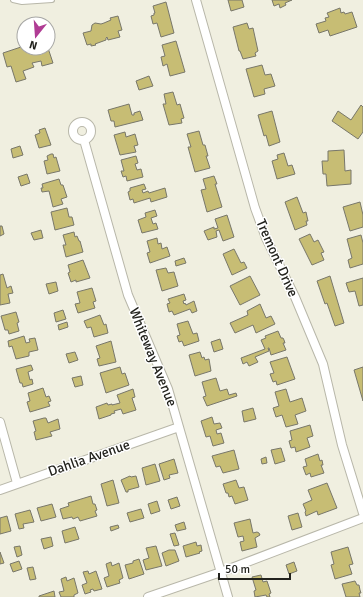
<svg xmlns="http://www.w3.org/2000/svg" width="363" height="597" viewBox="0 0 363 597" font-family="Signika,sans-serif">
<style>
.building{fill:#c7bd74;stroke:#78776a}
.lines{fill:none;stroke-linecap:round;stroke-linejoin:round}
.lane-casing{stroke:#b8b7a9;stroke-width:6}
.street-casing{stroke:#b8b7a9;stroke-width:10}
.lane{stroke:#fff;stroke-width:4}
.street{stroke:#fff;stroke-width:8}
.labels{text-anchor:middle;dominant-baseline:central;stroke-width:3;stroke-linejoin:round;paint-order:stroke}
.street-label{font-size:14px;fill:#22221d;stroke:#fff}
</style>
<rect width="100%" height="100%" fill="#f0efe0"/>
<path class="building" d="M 228,0 L 242,0 L 244,7 L 231,11 Z
M 272,0 L 292,0 L 285,3 L 286,5 L 280,8 L 279,4 L 274,6 Z
M 166,2 L 174,33 L 161,37 L 157,23 L 153,24 L 151,16 L 154,15 L 154,13 L 155,13 L 153,6 Z
M 340,8 L 341,13 L 344,12 L 345,14 L 352,12 L 357,27 L 330,36 L 328,30 L 319,33 L 316,24 L 326,21 L 325,18 L 329,17 L 327,13 Z
M 118,16 L 122,30 L 118,31 L 120,37 L 108,40 L 107,37 L 106,38 L 106,40 L 95,44 L 96,45 L 91,46 L 91,44 L 87,45 L 83,33 L 91,31 L 92,25 L 95,23 L 101,24 L 104,23 L 111,20 L 110,18 Z
M 247,23 L 249,29 L 253,28 L 258,51 L 255,53 L 256,56 L 243,59 L 240,51 L 239,51 L 233,27 Z
M 176,41 L 185,72 L 170,76 L 167,64 L 163,66 L 161,57 L 165,56 L 162,45 Z
M 24,46 L 24,48 L 48,48 L 53,63 L 42,66 L 41,61 L 32,63 L 34,67 L 23,71 L 26,79 L 16,82 L 11,66 L 7,67 L 3,53 Z
M 262,65 L 265,75 L 271,74 L 275,86 L 264,89 L 265,94 L 254,97 L 246,69 Z
M 149,76 L 153,86 L 139,90 L 136,81 Z
M 173,92 L 177,105 L 180,104 L 184,118 L 181,119 L 182,123 L 169,125 L 163,104 L 166,104 L 164,94 Z
M 129,104 L 132,115 L 134,115 L 134,113 L 140,111 L 143,120 L 115,127 L 114,121 L 111,121 L 108,110 Z
M 361,105 L 363,107 L 363,132 L 358,139 L 332,121 L 338,111 L 351,120 Z
M 272,111 L 280,142 L 269,146 L 266,135 L 264,136 L 258,115 Z
M 45,128 L 51,145 L 39,148 L 35,135 L 40,133 L 39,130 Z
M 199,131 L 203,145 L 205,145 L 208,156 L 206,156 L 210,168 L 195,172 L 188,147 L 191,147 L 187,134 Z
M 125,132 L 126,137 L 135,134 L 138,145 L 134,146 L 136,152 L 120,155 L 114,135 Z
M 20,146 L 23,155 L 13,158 L 11,149 Z
M 344,150 L 345,171 L 351,170 L 351,184 L 327,186 L 326,174 L 323,174 L 322,161 L 328,161 L 328,151 Z
M 284,153 L 288,166 L 292,165 L 295,174 L 277,179 L 272,161 L 278,159 L 277,155 Z
M 51,154 L 53,154 L 54,158 L 56,157 L 60,171 L 47,174 L 44,161 L 48,160 L 47,156 Z
M 136,156 L 138,163 L 135,164 L 137,170 L 141,169 L 143,177 L 127,181 L 126,176 L 123,177 L 121,171 L 124,171 L 121,160 Z
M 27,174 L 30,183 L 21,186 L 18,177 Z
M 214,176 L 217,184 L 215,184 L 222,207 L 207,212 L 201,190 L 206,189 L 203,179 Z
M 59,179 L 61,185 L 63,185 L 67,197 L 61,199 L 63,204 L 53,207 L 49,191 L 42,192 L 41,188 L 43,188 L 42,184 Z
M 144,184 L 146,189 L 142,190 L 143,193 L 148,191 L 149,193 L 165,188 L 167,197 L 151,202 L 150,198 L 134,203 L 133,199 L 130,200 L 128,192 L 130,191 L 130,188 Z
M 297,197 L 303,213 L 306,212 L 308,221 L 306,221 L 307,225 L 295,230 L 285,202 Z
M 360,202 L 363,215 L 363,227 L 350,231 L 343,207 Z
M 67,208 L 69,217 L 72,217 L 74,225 L 55,230 L 51,212 Z
M 155,210 L 157,216 L 151,218 L 153,224 L 156,223 L 158,229 L 142,233 L 138,220 L 146,217 L 145,213 Z
M 227,215 L 234,237 L 223,241 L 219,230 L 216,231 L 217,237 L 208,240 L 204,231 L 214,227 L 214,229 L 218,228 L 215,219 Z
M 0,226 L 2,226 L 4,234 L 0,236 Z
M 41,230 L 43,238 L 34,240 L 31,233 Z
M 74,232 L 75,237 L 77,236 L 79,241 L 80,241 L 83,252 L 66,257 L 63,245 L 66,245 L 63,235 Z
M 310,234 L 314,242 L 318,240 L 324,252 L 321,253 L 324,260 L 312,265 L 299,239 Z
M 361,235 L 363,243 L 363,264 L 350,268 L 348,260 L 352,258 L 347,239 Z
M 157,238 L 158,244 L 161,243 L 162,249 L 167,247 L 170,256 L 150,263 L 147,253 L 150,252 L 147,241 Z
M 234,249 L 241,263 L 244,262 L 247,268 L 232,275 L 223,254 Z
M 184,258 L 186,263 L 176,266 L 175,261 Z
M 83,260 L 90,278 L 76,282 L 76,280 L 71,282 L 68,273 L 70,272 L 68,265 Z
M 166,268 L 168,273 L 174,272 L 178,286 L 162,291 L 156,270 Z
M 3,274 L 7,288 L 11,286 L 13,293 L 8,294 L 10,303 L 0,305 L 0,275 Z
M 250,276 L 260,295 L 240,305 L 230,286 Z
M 330,276 L 344,323 L 335,326 L 327,303 L 325,304 L 317,281 Z
M 363,278 L 363,305 L 359,306 L 355,291 L 349,292 L 346,283 Z
M 56,282 L 58,291 L 49,294 L 46,284 Z
M 92,288 L 96,301 L 93,302 L 95,308 L 78,313 L 75,304 L 80,303 L 77,292 Z
M 184,294 L 186,300 L 183,301 L 184,304 L 185,303 L 186,305 L 194,301 L 197,311 L 192,313 L 190,309 L 174,315 L 172,311 L 169,312 L 167,304 L 170,303 L 168,299 Z
M 260,304 L 266,318 L 271,316 L 275,324 L 256,333 L 253,325 L 235,333 L 230,323 L 248,315 L 247,311 Z
M 63,310 L 66,319 L 56,322 L 54,313 Z
M 16,312 L 19,322 L 17,323 L 19,331 L 9,334 L 8,330 L 5,330 L 1,316 Z
M 100,315 L 104,325 L 106,324 L 108,333 L 94,337 L 91,327 L 87,328 L 84,321 Z
M 188,321 L 193,334 L 197,333 L 199,341 L 184,346 L 182,341 L 179,342 L 177,336 L 180,335 L 177,324 Z
M 67,322 L 68,327 L 59,330 L 58,325 Z
M 278,331 L 281,338 L 283,338 L 284,340 L 285,343 L 283,343 L 286,350 L 271,355 L 269,348 L 268,348 L 269,351 L 255,357 L 258,362 L 249,366 L 247,362 L 243,364 L 241,358 L 265,349 L 261,340 L 266,338 L 265,336 Z
M 24,336 L 26,343 L 30,342 L 29,339 L 35,338 L 38,350 L 29,352 L 29,356 L 16,359 L 12,346 L 9,347 L 8,341 Z
M 220,339 L 223,349 L 214,352 L 211,342 Z
M 111,341 L 116,362 L 99,366 L 97,359 L 100,358 L 96,346 Z
M 75,352 L 78,360 L 69,363 L 66,354 Z
M 200,352 L 202,358 L 204,357 L 205,360 L 209,359 L 211,371 L 195,376 L 189,355 Z
M 287,357 L 295,379 L 277,385 L 276,381 L 273,382 L 270,374 L 274,373 L 270,362 Z
M 31,365 L 33,370 L 28,372 L 30,380 L 32,379 L 33,384 L 23,387 L 22,383 L 20,383 L 16,369 Z
M 120,367 L 122,374 L 125,373 L 129,385 L 106,393 L 100,373 Z
M 363,367 L 363,401 L 354,370 Z
M 81,376 L 83,385 L 75,387 L 72,378 Z
M 216,378 L 220,391 L 227,389 L 229,395 L 236,393 L 237,396 L 207,406 L 203,397 L 206,396 L 202,382 Z
M 43,388 L 46,397 L 49,396 L 51,401 L 48,402 L 50,406 L 30,412 L 27,402 L 30,401 L 28,393 Z
M 133,389 L 135,397 L 132,398 L 136,410 L 123,414 L 121,409 L 114,411 L 115,413 L 111,414 L 111,415 L 99,419 L 96,407 L 107,403 L 108,405 L 112,404 L 112,405 L 120,403 L 117,395 Z
M 286,389 L 290,402 L 302,398 L 306,411 L 295,415 L 298,424 L 286,427 L 282,415 L 276,417 L 273,408 L 279,406 L 275,392 Z
M 253,408 L 256,419 L 244,422 L 242,411 Z
M 212,417 L 214,424 L 220,423 L 222,428 L 216,430 L 217,434 L 221,433 L 224,443 L 213,446 L 210,436 L 206,437 L 201,421 Z
M 44,418 L 46,418 L 48,423 L 58,419 L 60,429 L 50,432 L 52,436 L 36,440 L 34,432 L 36,431 L 33,421 Z
M 310,425 L 313,436 L 307,438 L 310,447 L 296,452 L 295,447 L 291,448 L 289,441 L 292,440 L 290,431 Z
M 281,448 L 285,461 L 275,464 L 271,450 Z
M 234,450 L 239,469 L 223,473 L 220,466 L 216,467 L 212,456 Z
M 318,454 L 320,461 L 322,460 L 323,465 L 321,465 L 324,473 L 311,477 L 310,473 L 306,475 L 303,467 L 307,466 L 305,459 Z
M 266,457 L 267,463 L 262,464 L 261,459 Z
M 174,459 L 178,473 L 169,475 L 170,478 L 164,480 L 159,464 Z
M 155,464 L 160,481 L 146,485 L 142,468 Z
M 130,476 L 131,477 L 136,476 L 139,487 L 128,490 L 128,492 L 126,492 L 121,480 Z
M 113,480 L 119,503 L 107,506 L 101,484 Z
M 236,480 L 239,488 L 244,487 L 248,500 L 235,504 L 232,496 L 229,497 L 228,493 L 226,493 L 223,484 Z
M 327,483 L 337,508 L 318,515 L 317,511 L 306,516 L 305,512 L 306,511 L 303,504 L 312,500 L 308,490 Z
M 91,496 L 93,504 L 95,504 L 97,510 L 95,511 L 97,516 L 80,521 L 78,517 L 73,519 L 72,517 L 63,519 L 60,509 L 69,506 L 68,503 Z
M 177,497 L 180,506 L 171,509 L 168,500 Z
M 157,501 L 160,511 L 151,514 L 148,504 Z
M 52,504 L 56,517 L 41,521 L 37,508 Z
M 141,509 L 144,518 L 130,522 L 127,513 Z
M 30,510 L 34,522 L 23,524 L 24,528 L 19,529 L 15,514 Z
M 298,513 L 302,527 L 292,530 L 288,516 Z
M 7,516 L 11,531 L 0,534 L 0,518 Z
M 250,519 L 253,533 L 257,532 L 259,533 L 260,535 L 255,538 L 257,547 L 242,551 L 240,542 L 244,541 L 243,536 L 238,537 L 234,523 Z
M 184,522 L 186,529 L 177,531 L 175,525 Z
M 118,525 L 119,528 L 111,531 L 110,527 Z
M 75,527 L 79,539 L 65,543 L 62,531 Z
M 175,533 L 179,545 L 174,546 L 170,534 Z
M 51,537 L 53,546 L 44,549 L 41,539 Z
M 196,542 L 197,546 L 201,545 L 202,551 L 199,552 L 200,553 L 186,557 L 183,546 Z
M 20,546 L 22,555 L 17,557 L 14,547 Z
M 156,546 L 162,566 L 146,570 L 143,560 L 149,558 L 146,548 Z
M 348,547 L 353,564 L 349,565 L 352,574 L 335,579 L 331,565 L 334,564 L 331,552 Z
M 169,550 L 175,550 L 179,561 L 166,566 L 162,553 Z
M 0,552 L 4,563 L 0,564 Z
M 139,559 L 144,574 L 129,579 L 125,565 L 133,563 L 133,561 Z
M 19,561 L 22,569 L 13,572 L 10,564 Z
M 111,562 L 112,566 L 119,563 L 123,578 L 119,580 L 120,583 L 107,587 L 104,578 L 109,576 L 106,564 Z
M 294,562 L 297,571 L 289,574 L 286,565 Z
M 33,567 L 36,579 L 30,580 L 27,568 Z
M 88,571 L 89,574 L 96,571 L 102,589 L 94,591 L 93,589 L 90,590 L 91,592 L 85,594 L 82,585 L 87,583 L 83,572 Z
M 261,575 L 263,582 L 267,581 L 271,593 L 269,594 L 270,597 L 267,597 L 266,595 L 255,597 L 254,591 L 256,590 L 252,577 Z
M 66,577 L 67,581 L 74,578 L 78,593 L 74,595 L 74,597 L 61,597 L 59,592 L 64,591 L 61,579 Z
M 355,581 L 357,585 L 359,585 L 360,590 L 361,593 L 359,593 L 360,597 L 346,597 L 342,584 Z
M 54,591 L 55,597 L 39,597 L 39,596 Z"/>
<g class="lines">
<g class="lane-casing">
<path id="lane" d="M 13,0 L 22,2 L 52,0"/>
</g>
<g class="street-casing">
<path id="street" d="M 196,0 L 255,208 L 266,238 L 295,297 L 323,364 L 342,445 L 363,513
M73 131a9 9 0 1 1 18 0a9 9 0 1 1-18 0Z
M 84,140 L 128,295 L 168,389 L 228,597
M 0,422 L 17,483
M 0,490 L 179,427
M 148,597 L 221,572 L 363,518"/>
</g>
<use href="#lane" class="lane"/>
<use href="#street" class="street"/>
</g>
<g class="labels">
<g class="street-label">
<text transform="translate(277 258) rotate(66)">Tremont Drive</text>
<text transform="translate(153 357) rotate(68)">Whiteway Avenue</text>
<text transform="translate(89 458) rotate(-19)">Dahlia Avenue</text>
</g>
</g>
<g transform="translate(36 36) rotate(197)"><circle r="19" fill="#ffffff" stroke="#a7a7a5"/>
<path d="M0-3L7 15L0 10L-7 15Z" fill="#b03c94"/>
<text y="-6" font-size="11" font-weight="bold" text-anchor="middle" fill="#22221d">N</text>
</g>
<path d="M219 573v6h71v-6" fill="none" stroke="#22221d" stroke-width="2"/>
<text x="225" y="573" font-size="12" fill="#22221d" stroke="#ffffff" stroke-width="3" paint-order="stroke">50 m</text>
</svg>
